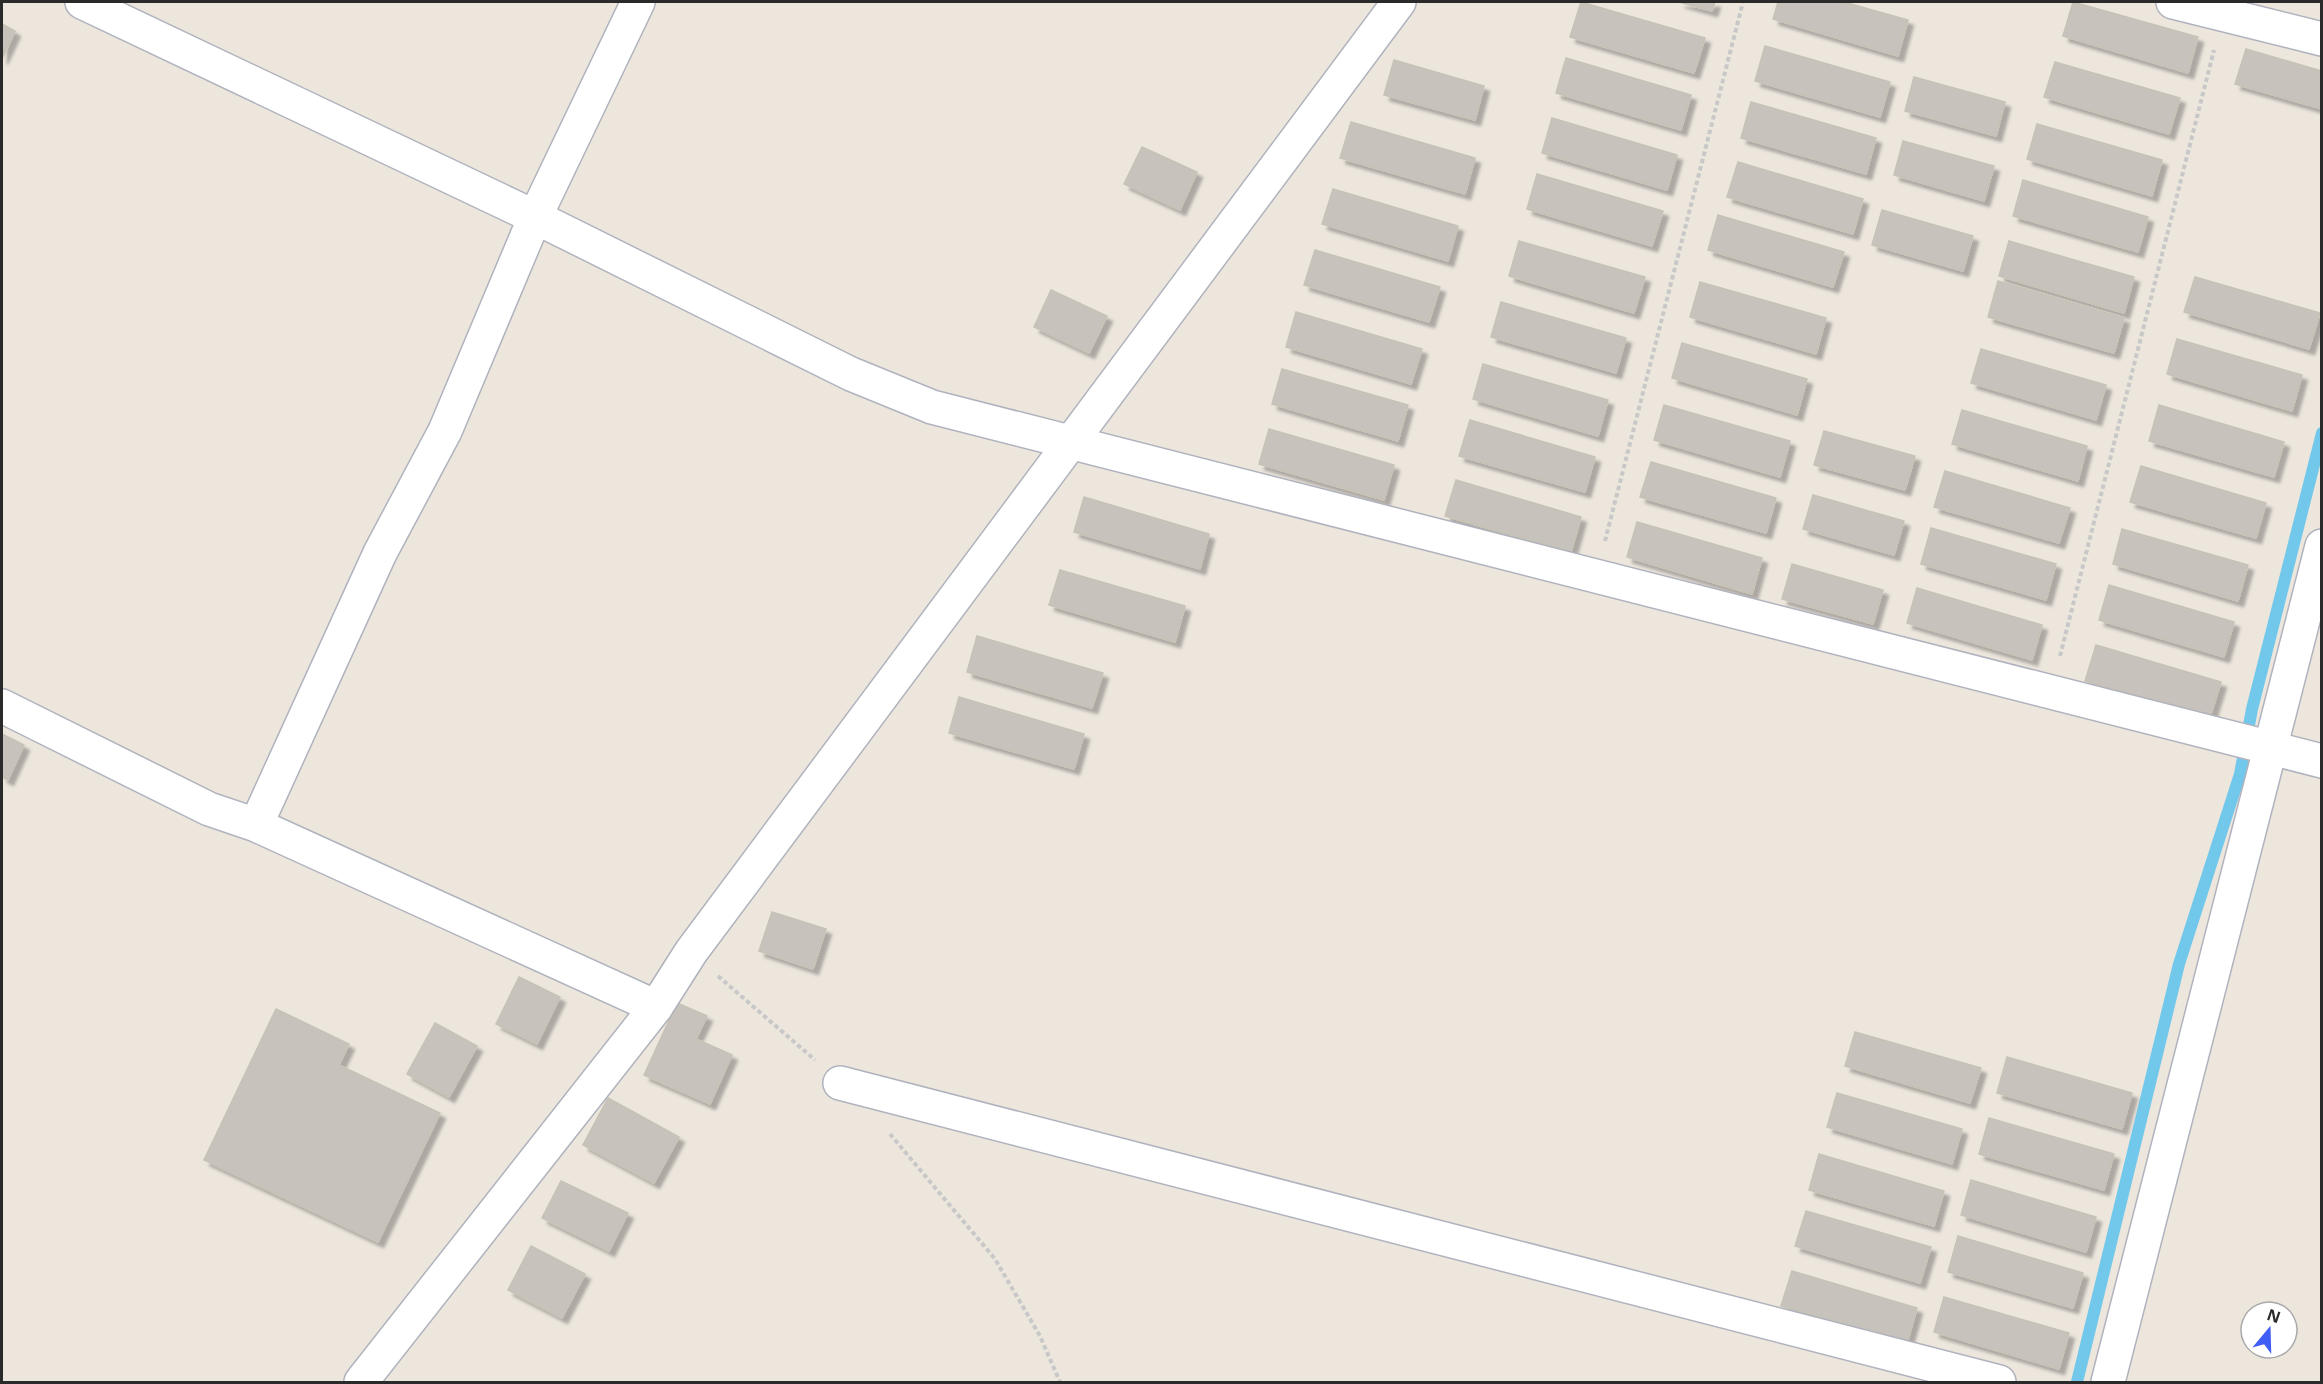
<svg xmlns="http://www.w3.org/2000/svg" width="2323" height="1384" viewBox="0 0 2323 1384" font-family="'Open Sans',sans-serif">
<style>
.lines{fill:none;stroke-linecap:round;stroke-linejoin:round}
.stream{stroke:#72c8eb;stroke-width:12}
.building{fill:#c7c3bc;stroke:#c7c2b6;stroke-width:1.5;filter:url(#shadow)}
.street-casing{stroke:#b0b3be;stroke-width:36}
.secondary-casing{stroke:#b0b3be;stroke-width:36}
.path{stroke:#c8c8c8;stroke-width:4;stroke-dasharray:4.5 3;stroke-linecap:butt}
.street{stroke:#fff;stroke-width:33}
.secondary{stroke:#fff;stroke-width:33}
</style>
<defs>
<filter id="shadow"><feDropShadow dx="5.5" dy="5.5" stdDeviation="1.5" flood-color="#0004"/></filter>
</defs>
<rect width="100%" height="100%" fill="#ece6dd"/>
<g class="lines">
<path class="stream" d="M 2077,1382 L 2179,964 L 2240,774 L 2252,709 L 2322,433"/>
</g>
<path class="building" d="M 1581,2 L 1705,38 L 1694,73 L 1570,37 Z
M 1679,2 L 1715,2 L 1712,11 Z
M 1778,2 L 1844,2 L 1908,20 L 1898,56 L 1773,19 Z
M 2073,2 L 2198,37 L 2188,73 L 2063,36 Z
M 2,24 L 15,31 L 2,59 Z
M 1765,46 L 1890,82 L 1880,117 L 1755,81 Z
M 2246,49 L 2322,71 L 2322,109 L 2235,84 Z
M 1566,58 L 1691,95 L 1681,130 L 1556,93 Z
M 1394,60 L 1484,86 L 1475,120 L 1384,95 Z
M 2055,62 L 2180,98 L 2169,134 L 2044,97 Z
M 1914,77 L 2005,102 L 1996,136 L 1905,111 Z
M 1751,102 L 1876,138 L 1866,174 L 1741,138 Z
M 1552,118 L 1677,155 L 1667,190 L 1542,153 Z
M 1351,122 L 1475,158 L 1465,194 L 1340,158 Z
M 2037,124 L 2162,160 L 2152,196 L 2027,159 Z
M 1903,141 L 1994,166 L 1984,201 L 1894,175 Z
M 1142,147 L 1197,172 L 1180,210 L 1124,184 Z
M 1738,162 L 1863,199 L 1853,234 L 1727,197 Z
M 1537,174 L 1663,211 L 1652,246 L 1527,209 Z
M 2023,180 L 2148,217 L 2138,252 L 2013,216 Z
M 1333,189 L 1458,226 L 1448,261 L 1322,224 Z
M 1882,210 L 1973,236 L 1963,271 L 1872,245 Z
M 1718,215 L 1844,252 L 1833,287 L 1708,250 Z
M 1519,241 L 1645,277 L 1634,313 L 1509,276 Z
M 2009,241 L 2134,277 L 2124,313 L 1999,276 Z
M 1315,250 L 1440,287 L 1429,322 L 1304,285 Z
M 2195,277 L 2320,313 L 2309,349 L 2184,312 Z
M 1998,281 L 2124,318 L 2114,353 L 1988,317 Z
M 1700,282 L 1826,318 L 1816,354 L 1690,317 Z
M 1051,290 L 1107,316 L 1089,353 L 1034,327 Z
M 1501,302 L 1626,338 L 1616,373 L 1491,337 Z
M 1296,312 L 1422,349 L 1411,384 L 1286,347 Z
M 2177,339 L 2302,375 L 2292,411 L 2167,374 Z
M 1682,343 L 1807,379 L 1797,415 L 1672,378 Z
M 1981,349 L 2106,385 L 2096,420 L 1971,383 Z
M 1483,364 L 1608,400 L 1598,436 L 1473,399 Z
M 1282,369 L 1408,405 L 1398,441 L 1272,404 Z
M 1664,405 L 1790,441 L 1780,477 L 1654,440 Z
M 2159,405 L 2284,442 L 2274,477 L 2149,441 Z
M 1962,410 L 2087,446 L 2078,481 L 1952,444 Z
M 1470,420 L 1595,457 L 1585,492 L 1459,456 Z
M 1269,429 L 1394,465 L 1384,500 L 1259,464 Z
M 1824,431 L 1915,456 L 1905,490 L 1814,465 Z
M 1651,462 L 1776,498 L 1766,533 L 1640,497 Z
M 2141,466 L 2266,503 L 2256,538 L 2130,502 Z
M 1945,471 L 2070,508 L 2059,543 L 1934,507 Z
M 1456,480 L 1581,517 L 1571,552 L 1445,516 Z
M 1813,495 L 1904,521 L 1894,555 L 1803,529 Z
M 1084,497 L 1209,534 L 1200,569 L 1074,532 Z
M 1637,522 L 1762,558 L 1752,594 L 1627,557 Z
M 1931,528 L 2056,564 L 2046,600 L 1921,564 Z
M 2122,529 L 2248,565 L 2238,601 L 2113,564 Z
M 1792,564 L 1883,590 L 1873,624 L 1782,599 Z
M 1060,570 L 1185,606 L 1175,642 L 1049,605 Z
M 2109,585 L 2234,622 L 2224,657 L 2099,620 Z
M 1917,588 L 2042,625 L 2032,660 L 1907,623 Z
M 977,636 L 1103,673 L 1092,708 L 967,672 Z
M 2096,645 L 2221,682 L 2210,717 L 2085,681 Z
M 959,697 L 1084,734 L 1074,769 L 949,733 Z
M 2,734 L 24,745 L 8,780 L 2,777 Z
M 772,912 L 826,929 L 813,969 L 759,951 Z
M 519,977 L 560,997 L 537,1044 L 496,1024 Z
M 677,1003 L 707,1016 L 696,1039 L 732,1055 L 710,1104 L 644,1075 Z
M 276,1009 L 349,1044 L 339,1065 L 440,1113 L 378,1242 L 204,1160 Z
M 435,1023 L 477,1046 L 449,1097 L 407,1074 Z
M 1855,1032 L 1981,1068 L 1970,1103 L 1845,1066 Z
M 2007,1057 L 2132,1093 L 2122,1129 L 1997,1093 Z
M 1837,1093 L 1962,1129 L 1952,1164 L 1827,1127 Z
M 608,1098 L 679,1137 L 654,1183 L 583,1145 Z
M 1989,1118 L 2114,1154 L 2104,1190 L 1979,1154 Z
M 1819,1154 L 1944,1191 L 1934,1226 L 1809,1190 Z
M 1971,1180 L 2096,1217 L 2086,1252 L 1961,1215 Z
M 561,1181 L 628,1213 L 609,1251 L 542,1218 Z
M 1806,1211 L 1931,1247 L 1920,1283 L 1795,1246 Z
M 1958,1236 L 2083,1273 L 2073,1308 L 1948,1272 Z
M 531,1246 L 585,1274 L 562,1318 L 508,1290 Z
M 1792,1271 L 1917,1308 L 1907,1343 L 1781,1306 Z
M 1944,1297 L 2069,1333 L 2059,1369 L 1934,1332 Z"/>
<g class="lines">
<g class="street-casing">
<path id="street" d="M 82,2 L 535,217 L 851,374 L 932,407 L 2322,761
M 2173,2 L 2322,39
M 2,706 L 209,809 L 256,825 L 656,1007
M 256,825 L 380,553 L 445,431 L 535,217 L 638,2
M 840,1083 L 1999,1382
M 2108,1382 L 2322,546"/>
</g>
<g class="secondary-casing">
<path id="secondary" d="M 361,1382 L 656,1007 L 691,952 L 1399,2"/>
</g>
<path class="path" d="M 1605,541 L 1743,2
M 2060,656 L 2214,50
M 718,976 L 815,1060
M 890,1134 L 995,1259 L 1040,1336 L 1060,1382"/>
<use href="#street" class="street"/>
<use href="#secondary" class="secondary"/>
</g>
<rect width="2323" height="1384" fill="none" stroke="#2a2a2a" stroke-width="6"/>
<g transform="translate(2269 1330) rotate(19)"><circle r="28" fill="#ffffff" stroke="#aaaaaa" stroke-width="1.5"/>
<path d="M0-4.5L10 22L0 15L-10 22Z" fill="#405ef5"/>
<text y="-9" font-size="16" font-weight="bold" text-anchor="middle" fill="#2a2a2a">N</text>
</g>
</svg>
